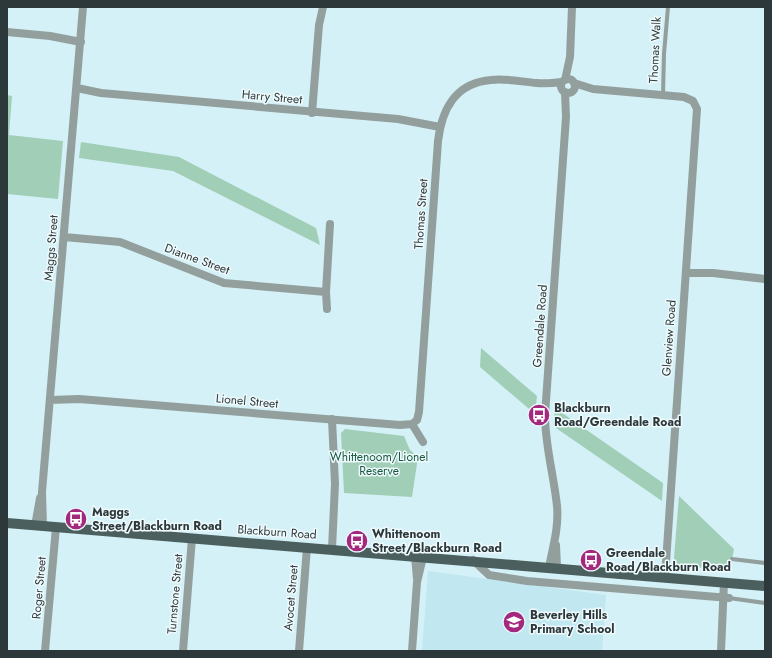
<svg xmlns="http://www.w3.org/2000/svg" width="772" height="658" viewBox="0 0 772 658" font-family="Jost,sans-serif">
<style>
.built{fill:#c1e7f0}
.green{fill:#a0ceb7}
.lines{fill:none;stroke-linecap:round;stroke-linejoin:round}
.lane{stroke:#939f9d;stroke-width:4}
.street{stroke:#939f9d;stroke-width:8}
.primary{stroke:#4b605e;stroke-width:10}
.labels{text-anchor:middle;dominant-baseline:central;stroke-width:3;stroke-linejoin:round;paint-order:stroke}
.street-label{font-size:12px;fill:#2d383b;stroke:#effafd}
.poi-label{font-size:12px;font-weight:bold;fill:#2d383b;stroke:#effafd;text-anchor:start}
.park-label{font-size:12px;fill:#175b41;stroke:#effafd}
</style>
<rect width="100%" height="100%" fill="#d4f1f7"/>
<path class="built" d="M 428,571 L 606,595 L 602,651 L 422,651 Z"/>
<path class="green" d="M 7,95 L 12,96 L 9,135 L 63,141 L 58,199 L 7,194 Z
M 81,142 L 179,157 L 316,228 L 320,245 L 173,171 L 79,158 Z
M 481,348 L 537,396 L 535,414 L 480,367 Z
M 555,408 L 663,483 L 662,501 L 553,426 Z
M 345,429 L 404,436 L 410,450 L 418,457 L 412,497 L 344,493 L 341,433 Z
M 679,496 L 734,549 L 730,570 L 680,566 L 676,564 L 674,558 Z"/>
<g class="lines">
<path class="lane" d="M 663,95 L 664,54 L 668,7
M 732,559 L 765,563
M 729,598 L 765,603"/>
<path class="street" d="M 7,32 L 50,36 L 81,42
M561 86a7 7 0 1 1 14 0a7 7 0 1 1-14 0Z
M 565,80 L 570,57 L 572,7
M 574,83 L 593,89 L 684,97 L 693,101 L 697,109 L 665,577
M 77,88 L 101,93 L 398,119 L 440,127
M 312,113 L 319,25 L 323,7
M 64,237 L 120,242 L 224,283 L 326,292
M 686,273 L 713,273 L 765,279
M 327,309 L 326,292 L 330,224
M 50,400 L 79,399 L 400,425 L 412,424
M 332,419 L 335,484 L 332,549
M 412,424 L 417,420 L 419,412 L 438,141 C 442,109 455,83 491,80 C 506,78 522,82 537,83 C 546,84 554,83 562,82
M 412,424 L 423,442
M 35,526 L 40,498
M 43,526 L 42,492 L 83,7
M 556,545 L 557,567
M 415,556 L 417,579
M 473,560 L 489,575 L 527,581 L 729,598
M 549,567 C 553,547 559,527 557,506 C 554,476 545,446 545,415 L 566,117 L 565,92
M 45,651 L 56,527
M 183,651 L 192,538
M 299,651 L 307,547
M 412,651 L 417,582 L 423,557
M 721,651 L 724,582"/>
<path class="primary" d="M 7,523 L 765,586"/>
</g>
<defs>
<g id="bus-disc" transform="scale(1.15)"><circle r="9.5" fill="#a3297f" stroke="#effafd"/><path d="M-5-6H5V4H4V6H2V4H-2V6H-4V4H-5ZM-3.5-4V0h7V-4ZM-3.5 1.2v1.5H-2V1.2ZM2 1.2v1.5H3.5V1.2Z" fill="#fff"/></g>
<g id="school-disc" transform="scale(1.15)"><circle r="9.5" fill="#a3297f" stroke="#effafd"/><path d="M0-5L7-2L0 1L-7-2ZM-4 1L0 2.5L4 1V4Q0 6-4 4Z" fill="#fff"/></g>
</defs>
<g fill-rule="evenodd">
<use href="#bus-disc" x="539" y="415"/>
<use href="#bus-disc" x="76" y="519"/>
<use href="#bus-disc" x="357" y="541"/>
<use href="#bus-disc" x="591" y="560"/>
<use href="#school-disc" x="514" y="622"/>
</g>
<g class="labels">
<g class="street-label">
<text transform="translate(655 50) rotate(-87)">Thomas Walk</text>
<text transform="translate(272 97) rotate(5)">Harry Street</text>
<text transform="translate(421 214) rotate(-86)">Thomas Street</text>
<text transform="translate(51 248) rotate(-85)">Maggs Street</text>
<text transform="translate(197 259) rotate(20)">Dianne Street</text>
<text transform="translate(540 326) rotate(-86)">Greendale Road</text>
<text transform="translate(669 338) rotate(-86)">Glenview Road</text>
<text transform="translate(247 401) rotate(5)">Lionel Street</text>
<text transform="translate(277 532) rotate(4)">Blackburn Road</text>
<text transform="translate(39 588) rotate(-85)">Roger Street</text>
<text transform="translate(175 594) rotate(-85)">Turnstone Street</text>
<text transform="translate(291 598) rotate(-85)">Avocet Street</text>
</g>
<g class="poi-label">
<text x="554" y="408">Blackburn<tspan x="554" dy="14">Road/Greendale Road</tspan></text>
<text x="92" y="512">Maggs<tspan x="92" dy="14">Street/Blackburn Road</tspan></text>
<text x="372" y="534">Whittenoom<tspan x="372" dy="14">Street/Blackburn Road</tspan></text>
<text x="606" y="553">Greendale<tspan x="606" dy="14">Road/Blackburn Road</tspan></text>
<text x="530" y="615">Beverley Hills<tspan x="530" dy="14">Primary School</tspan></text>
</g>
<g class="park-label">
<text x="379" y="457">Whittenoom/Lionel<tspan x="379" dy="14">Reserve</tspan></text>
</g>
</g>
<rect width="772" height="658" fill="none" stroke="#2d383b" stroke-width="16"/>
</svg>
